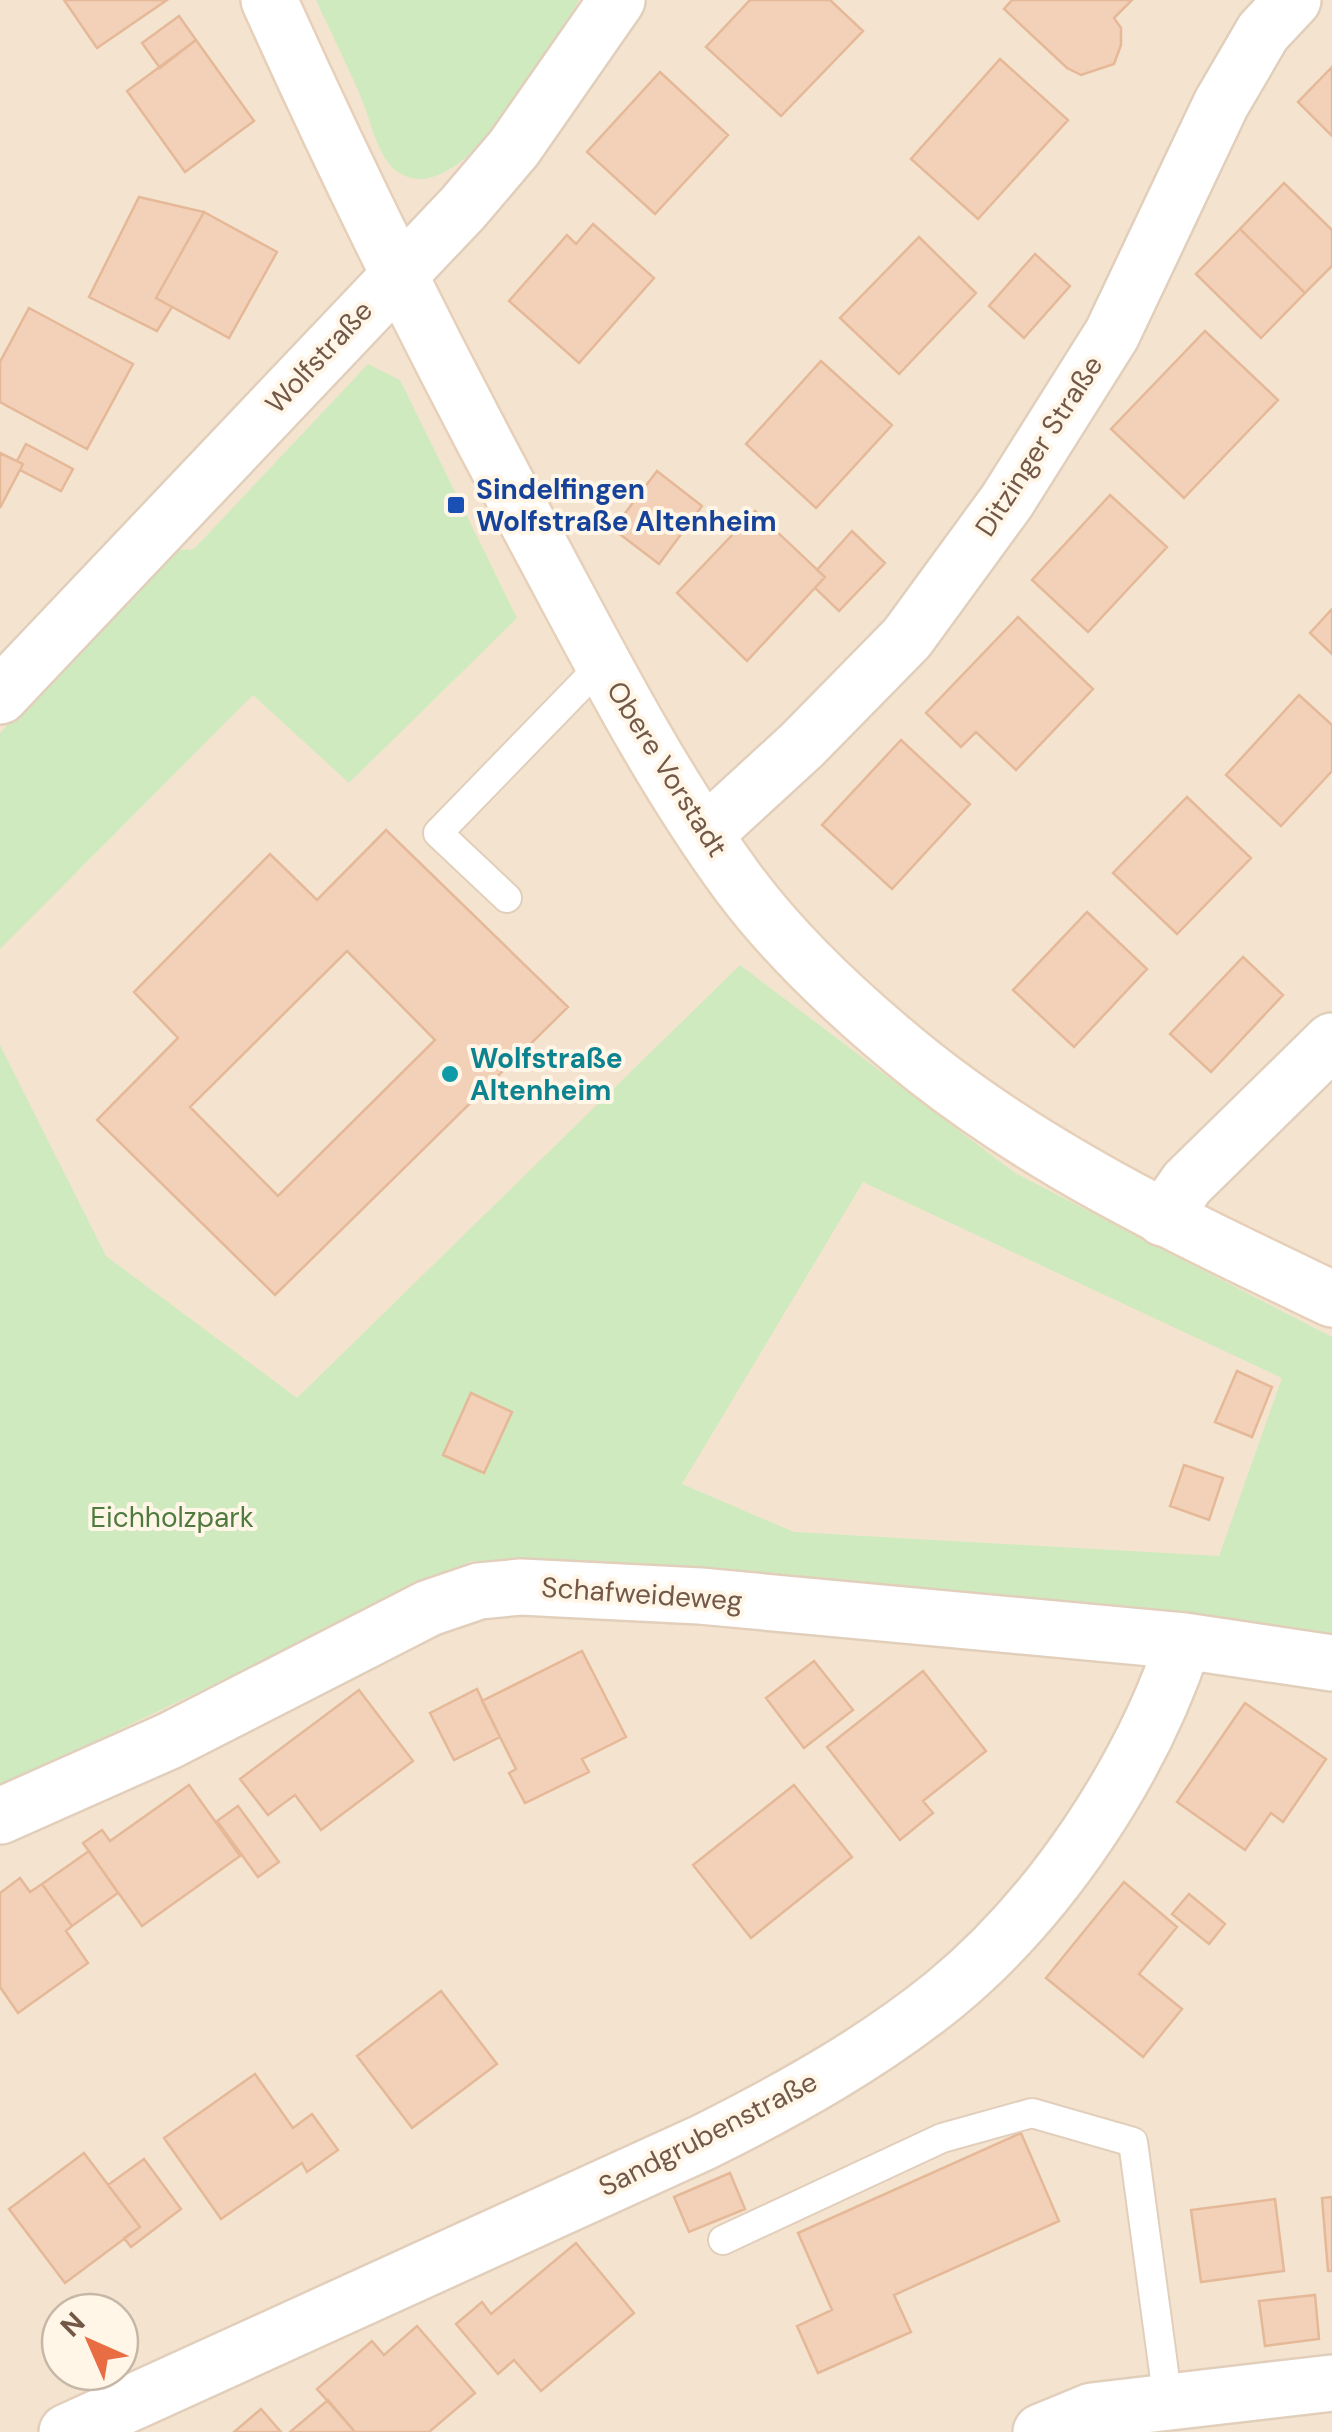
<svg xmlns="http://www.w3.org/2000/svg" width="1332" height="2432" viewBox="0 0 1332 2432" font-family="'DM Sans',sans-serif">
<style>
.residential{fill:#f4e4cf;fill-rule:evenodd}
.green{fill:#cfeabf;fill-rule:evenodd}
.building{fill:#f2d1b8;stroke:#e5b898;stroke-width:2.5;fill-rule:evenodd}
.lines{fill:none;stroke-linecap:round;stroke-linejoin:round}
.service-casing{stroke:#e1cfbc;stroke-width:32}
.minor-casing{stroke:#e1cfbc;stroke-width:60}
.secondary-casing{stroke:#e6d0ba;stroke-width:60}
.service{stroke:#fff;stroke-width:28}
.minor{stroke:#fff;stroke-width:55}
.secondary{stroke:#fff;stroke-width:55}
.transit-dot{fill:#1a4fb4;stroke:#fff6e7;stroke-width:4}
.culture-dot{fill:#0f9aa8;stroke:#fff6e7;stroke-width:4}
.labels{text-anchor:middle;dominant-baseline:central;stroke-width:8;stroke-linejoin:round;paint-order:stroke}
.street-label{font-size:28px;fill:#745847;stroke:#fff6e7}
.transit-label{font-size:28px;font-weight:bold;fill:#164399;stroke:#fff6e7;text-anchor:start}
.culture-label{font-size:28px;font-weight:bold;fill:#0d838f;stroke:#fff6e7;text-anchor:start}
.park-label{font-size:28px;fill:#4f7a3f;stroke:#fff6e7}
</style>
<rect width="100%" height="100%" fill="#fcf2e1"/>
<path class="residential" d="M 0,0 L 1332,0 L 1332,2432 L 0,2432 ZM 60,2312 L 120,2312 L 120,2372 L 60,2372 Z"/>
<path class="green" d="M 316,0 L 579,0 C 554,42 456,225 393,168 C 377,152 372,126 364,105 C 350,70 332,35 316,0 Z
M 368,364 L 400,380 L 517,618 L 349,783 L 253,695 L 0,949 L 0,733 L 165,551 L 194,549 Z
M 740,965 L 1015,1173 L 1332,1337 L 1332,1641 L 1204,1622 L 471,1561 L 0,1787 L 0,1045 L 106,1256 L 297,1398 ZM 863,1182 L 1282,1378 L 1219,1556 L 794,1532 L 682,1484 Z"/>
<path class="building" d="M 64,0 L 167,0 L 97,48 Z
M 750,0 L 830,0 L 863,31 L 781,116 L 706,47 Z
M 1012,0 L 1132,0 L 1114,18 L 1121,28 L 1121,45 L 1114,64 L 1081,75 L 1067,68 L 1004,9 Z
M 179,16 L 196,40 L 160,68 L 142,43 Z
M 196,40 L 254,121 L 185,172 L 127,91 Z
M 1000,59 L 1068,120 L 978,219 L 911,159 Z
M 1332,67 L 1332,136 L 1298,102 Z
M 660,72 L 728,135 L 655,214 L 587,152 Z
M 1284,183 L 1332,230 L 1332,266 L 1305,293 L 1240,229 Z
M 139,197 L 204,212 L 156,298 L 172,307 L 157,331 L 89,297 Z
M 204,212 L 277,252 L 229,338 L 156,298 Z
M 593,224 L 654,278 L 579,363 L 509,301 L 567,235 L 576,244 Z
M 1240,229 L 1305,293 L 1261,338 L 1196,274 Z
M 919,237 L 976,293 L 899,374 L 840,318 Z
M 1035,254 L 1070,286 L 1024,338 L 989,306 Z
M 29,308 L 133,364 L 87,449 L 0,402 L 0,362 Z
M 1205,331 L 1278,400 L 1184,498 L 1111,429 Z
M 821,361 L 892,425 L 816,508 L 746,444 Z
M 26,444 L 73,469 L 61,491 L 20,470 L 23,464 L 17,461 Z
M 0,453 L 23,464 L 0,508 Z
M 657,471 L 702,506 L 659,564 L 613,529 Z
M 1110,495 L 1167,547 L 1088,632 L 1032,580 Z
M 755,511 L 825,577 L 747,661 L 677,593 Z
M 852,531 L 885,563 L 839,611 L 815,588 L 825,577 L 817,570 Z
M 1332,609 L 1332,654 L 1310,633 Z
M 1018,617 L 1093,689 L 1016,770 L 976,732 L 961,747 L 926,713 Z
M 1299,695 L 1332,725 L 1332,771 L 1281,826 L 1226,775 Z
M 901,740 L 970,804 L 892,889 L 822,825 Z
M 1187,797 L 1251,858 L 1177,934 L 1113,873 Z
M 386,830 L 568,1007 L 275,1295 L 97,1120 L 178,1038 L 134,992 L 270,854 L 317,900 ZM 347,951 L 435,1040 L 278,1196 L 190,1107 Z
M 1087,912 L 1147,969 L 1074,1047 L 1013,990 Z
M 1243,957 L 1283,995 L 1211,1072 L 1170,1034 Z
M 1237,1371 L 1272,1387 L 1252,1437 L 1215,1422 Z
M 471,1393 L 512,1412 L 484,1473 L 443,1455 Z
M 1184,1465 L 1223,1478 L 1209,1520 L 1170,1506 Z
M 582,1651 L 626,1737 L 582,1759 L 589,1772 L 525,1803 L 509,1773 L 516,1769 L 482,1701 Z
M 814,1661 L 853,1710 L 804,1748 L 766,1698 Z
M 923,1671 L 986,1751 L 923,1801 L 933,1813 L 900,1840 L 827,1747 Z
M 477,1689 L 500,1737 L 454,1760 L 430,1713 Z
M 359,1690 L 413,1761 L 321,1830 L 295,1795 L 268,1815 L 240,1779 Z
M 1245,1703 L 1326,1759 L 1283,1822 L 1271,1813 L 1245,1850 L 1177,1802 Z
M 189,1785 L 240,1856 L 142,1926 L 83,1843 L 102,1830 L 110,1841 Z
M 794,1785 L 852,1857 L 751,1938 L 693,1865 Z
M 238,1806 L 279,1862 L 258,1877 L 217,1821 Z
M 89,1851 L 118,1893 L 72,1926 L 42,1884 Z
M 20,1878 L 30,1892 L 42,1884 L 72,1926 L 66,1931 L 88,1963 L 18,2013 L 0,1987 L 0,1893 Z
M 1124,1882 L 1177,1927 L 1139,1974 L 1182,2009 L 1143,2057 L 1046,1978 Z
M 1189,1894 L 1225,1924 L 1209,1944 L 1172,1914 Z
M 441,1991 L 497,2064 L 412,2128 L 357,2056 Z
M 255,2074 L 293,2128 L 312,2114 L 338,2150 L 307,2172 L 302,2163 L 221,2219 L 164,2138 Z
M 1021,2133 L 1059,2221 L 894,2295 L 911,2332 L 818,2373 L 797,2326 L 832,2310 L 798,2233 Z
M 84,2153 L 140,2227 L 65,2283 L 9,2209 Z
M 144,2159 L 181,2209 L 131,2247 L 124,2238 L 140,2227 L 108,2185 Z
M 730,2173 L 745,2209 L 689,2232 L 674,2197 Z
M 1332,2197 L 1332,2271 L 1328,2271 L 1322,2198 Z
M 1275,2199 L 1284,2271 L 1201,2282 L 1191,2210 Z
M 576,2243 L 634,2313 L 541,2391 L 514,2360 L 498,2374 L 456,2324 L 482,2302 L 491,2314 Z
M 1315,2295 L 1319,2339 L 1265,2346 L 1259,2301 Z
M 417,2326 L 475,2393 L 429,2432 L 355,2432 L 317,2389 L 372,2341 L 384,2355 Z
M 328,2400 L 355,2432 L 290,2432 Z
M 261,2409 L 281,2432 L 234,2432 Z"/>
<g class="lines">
<g class="service-casing">
<path id="service" d="M 507,898 L 438,833 L 603,663
M 723,2240 L 942,2138 L 1032,2113 L 1133,2142 L 1168,2402"/>
</g>
<g class="minor-casing">
<path id="minor" d="M 0,696 L 463,208 L 514,148 L 617,0
M 705,834 L 802,745 L 907,638 L 1007,501 L 1112,334 L 1221,104 L 1263,32 L 1293,0
M 1163,1218 L 1187,1183 L 1332,1041
M 0,1816 L 169,1741 L 429,1608 L 479,1591 L 521,1587 L 700,1596 L 1184,1641 L 1332,1663
M 67,2432 L 704,2142 C 788,2100 871,2054 944,1995 C 1051,1907 1141,1771 1184,1641
M 1041,2432 L 1092,2411 L 1332,2383"/>
</g>
<g class="secondary-casing">
<path id="secondary" d="M 269,0 C 350,180 438,357 532,531 C 596,650 658,774 739,884 C 789,951 859,1015 924,1067 C 1051,1167 1188,1230 1332,1299"/>
</g>
<use href="#service" class="service"/>
<use href="#minor" class="minor"/>
<use href="#secondary" class="secondary"/>
</g>
<rect class="transit-dot" x="446" y="495" width="20" height="20" rx="5"/>
<circle class="culture-dot" cx="450" cy="1074" r="10"/>
<g class="labels">
<g class="street-label">
<text transform="translate(319 357) rotate(-47)">Wolfstraße</text>
<text transform="translate(1039 446) rotate(-57)">Ditzinger Straße</text>
<text transform="translate(667 769) rotate(58)">Obere Vorstadt</text>
<text transform="translate(642 1594) rotate(4)">Schafweideweg</text>
<text transform="translate(708 2134) rotate(-27)">Sandgrubenstraße</text>
</g>
<g class="transit-label">
<text x="476" y="489">Sindelfingen<tspan x="476" dy="32">Wolfstraße Altenheim</tspan></text>
</g>
<g class="culture-label">
<text x="470" y="1058">Wolfstraße<tspan x="470" dy="32">Altenheim</tspan></text>
</g>
<g class="park-label">
<text x="172" y="1517">Eichholzpark</text>
</g>
</g>
<g transform="translate(90 2342) rotate(315)"><circle r="48" fill="#fff6e7" stroke="#c7b7a7" stroke-width="2.5"/>
<path d="M0-8L18 38L0 25L-18 38Z" fill="#e96d43"/>
<text y="-15" font-size="28" font-weight="bold" text-anchor="middle" fill="#745847">N</text>
</g>
</svg>
